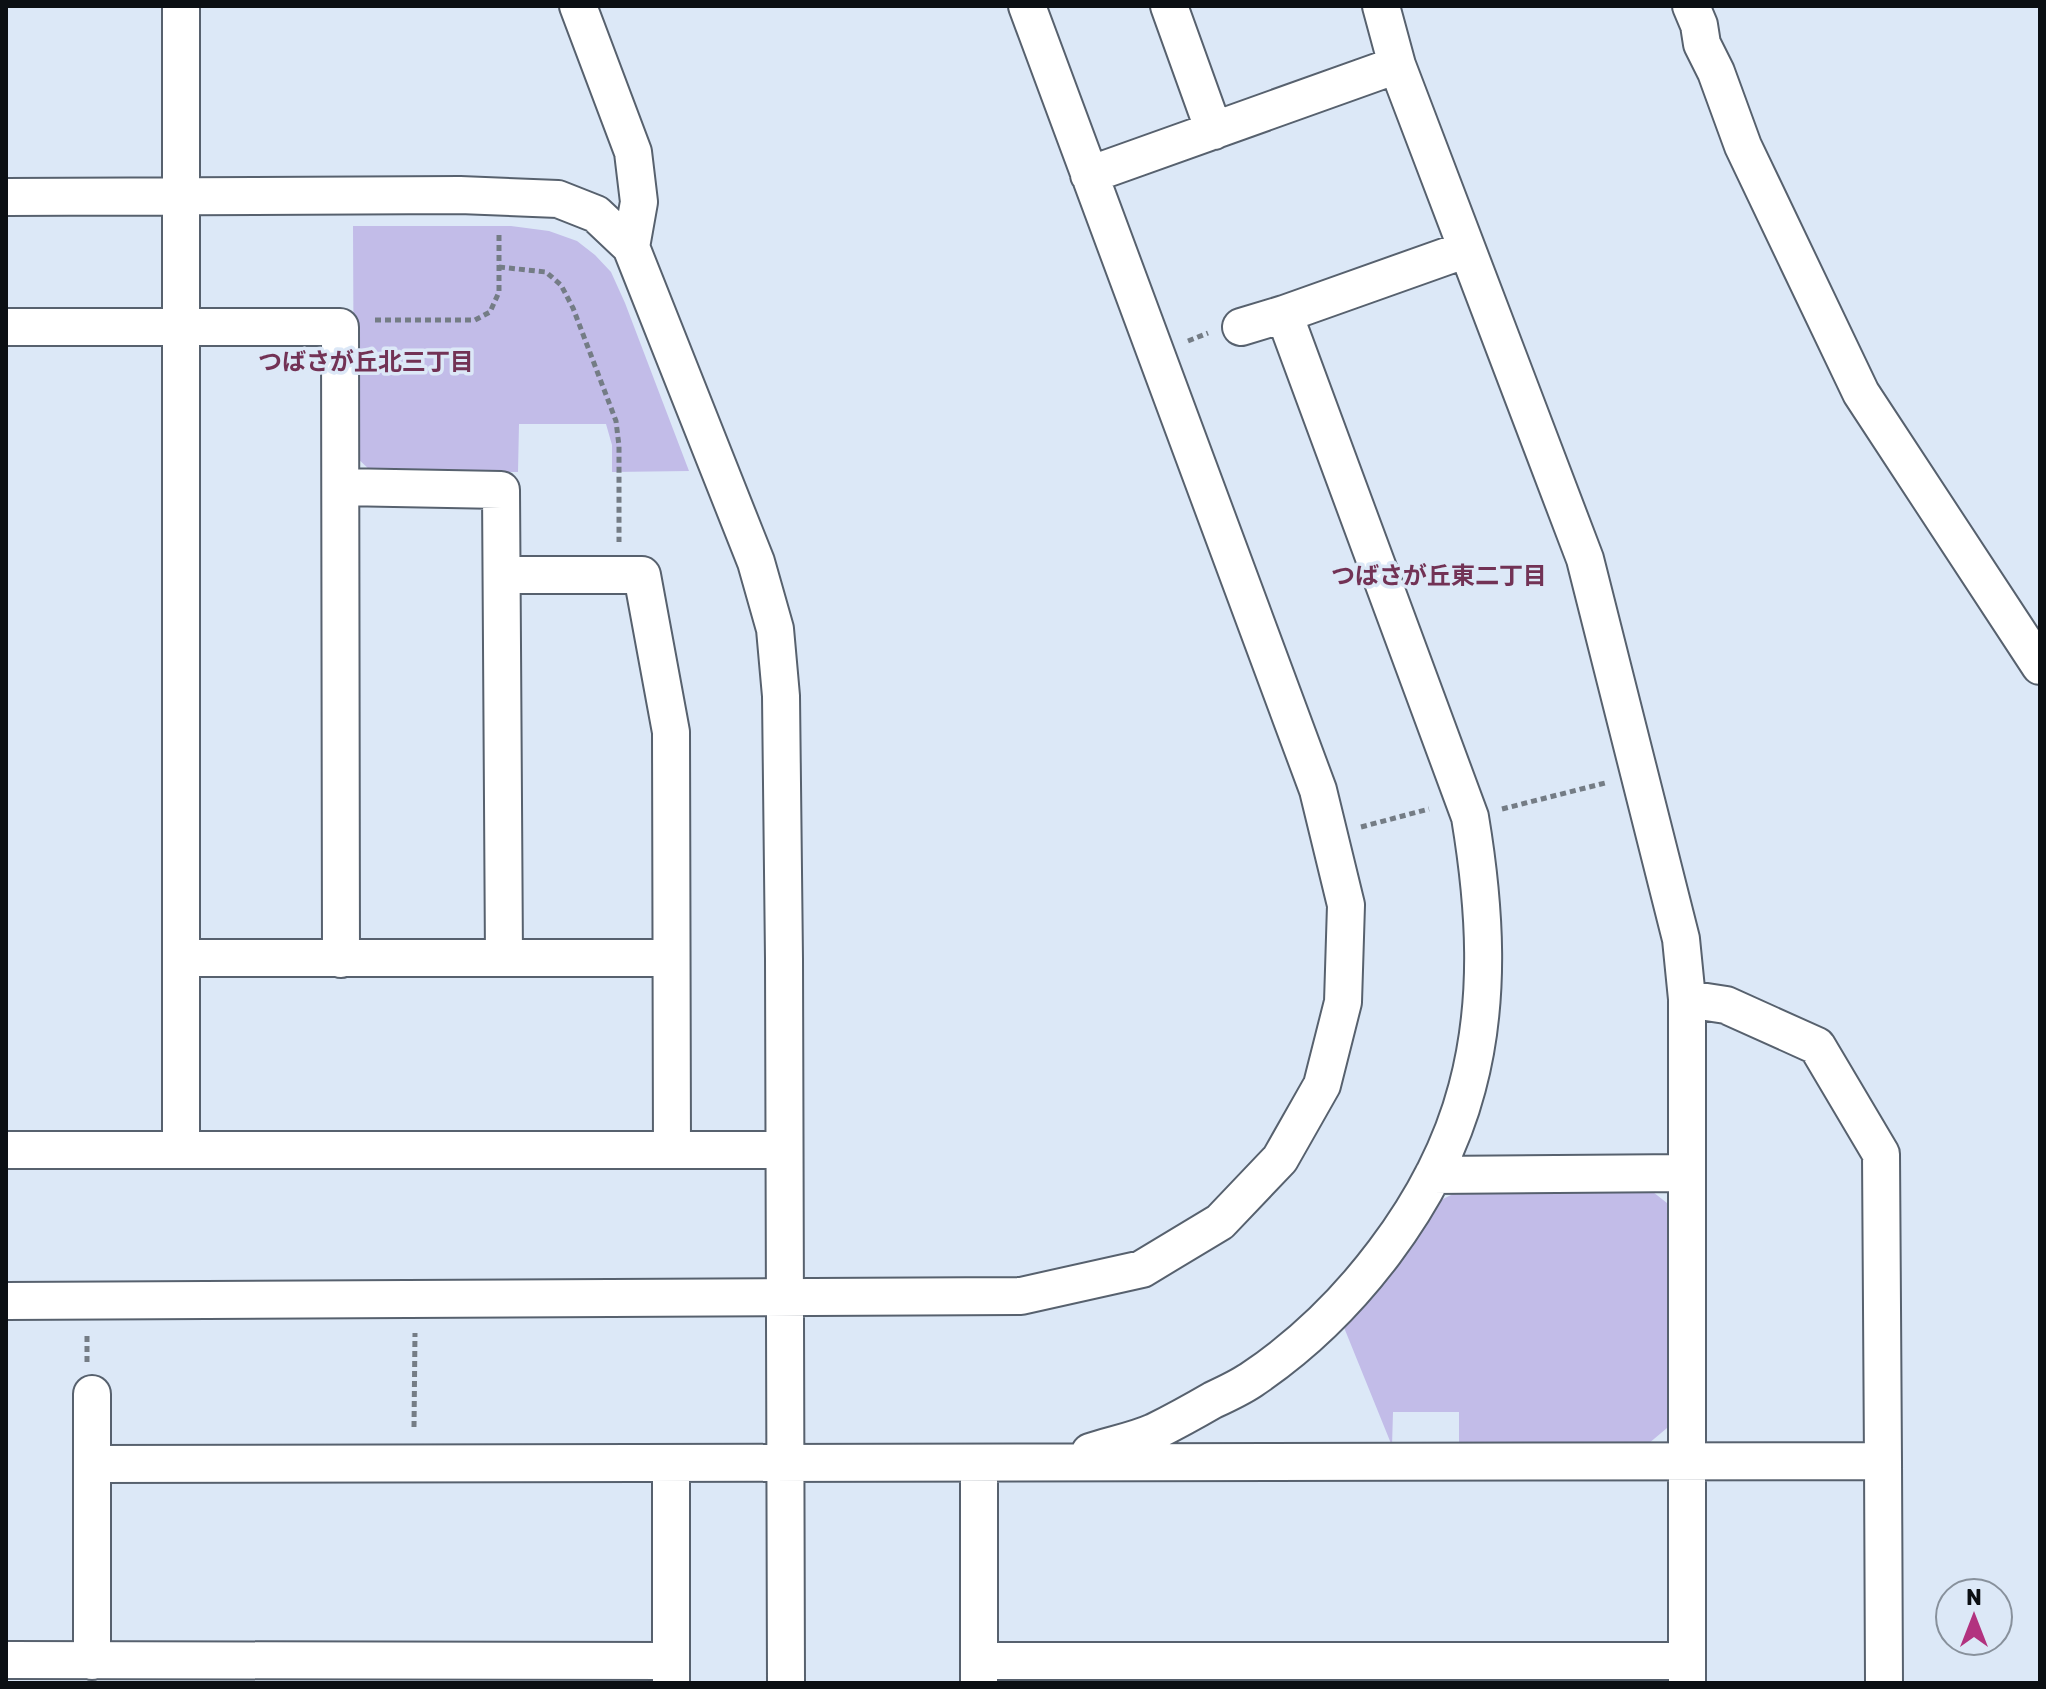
<svg xmlns="http://www.w3.org/2000/svg" width="2046" height="1689" viewBox="0 0 2046 1689" font-family="Rubik,'Noto Sans JP',sans-serif">
<style>
.green{fill:#c2bce8}
.lines{fill:none;stroke-linecap:round;stroke-linejoin:round}
.minor-casing{stroke:#57616e;stroke-width:40}
.path{stroke:#747c85;stroke-width:5;stroke-dasharray:6 4;stroke-linecap:butt}
.minor{stroke:#fff;stroke-width:36}
.labels{text-anchor:middle;dominant-baseline:central;stroke-width:7;stroke-linejoin:round;paint-order:stroke}
.neighbourhood-label{font-size:24px;font-weight:bold;fill:#723255;stroke:#dce8f7}
</style>
<rect width="100%" height="100%" fill="#dce8f7"/>
<path class="green" d="M 353,226 L 511,226 L 549,231 L 577,241 L 595,255 L 611,272 L 625,303 L 689,471 L 612,472 L 612,445 L 606,424 L 519,424 L 518,472 L 372,472 L 354,455 Z
M 1457,1192 L 1653,1192 L 1667,1203 L 1667,1428 L 1648,1444 L 1459,1445 L 1459,1412 L 1393,1412 L 1392,1446 L 1343,1325 L 1433,1204 Z"/>
<g class="lines">
<g class="minor-casing">
<path id="minor" d="M 578,6 L 633,152 L 639,202 L 631,247
M 1169,6 L 1214,131
M 1381,6 L 1397,65 L 1585,559 L 1681,939 L 1687,999 L 1687,1683
M 1691,6 L 1699,25 L 1702,44 L 1716,72 L 1743,146 L 1861,393 L 2040,666
M 1089,175 L 1397,65
M 6,197 L 460,195 L 558,199 L 596,214 L 631,247 L 756,562 L 775,629 L 781,696 L 784,959 L 786,1683
M 6,327 L 340,327 L 341,959
M 1241,327 L 1284,314
M 341,487 L 501,490 L 504,958
M 502,575 L 642,575 L 671,732 L 672,1150
M 181,958 L 671,958
M 1687,999 L 1726,1005 L 1817,1046 L 1881,1154 L 1883,1461
M 6,1150 L 784,1150
M 181,1150 L 181,6
M 1433,1175 L 1687,1173
M 6,1301 L 1021,1296 L 1142,1269 L 1220,1222 L 1280,1159 L 1322,1085 L 1343,1002 L 1346,905 L 1318,790 L 1027,6
M 92,1394 L 92,1464
M 1090,1452 C 1111,1445 1134,1441 1154,1432 C 1174,1422 1194,1411 1213,1400 C 1226,1394 1239,1388 1251,1380 C 1348,1315 1437,1202 1467,1088 C 1491,999 1485,907 1470,817 L 1284,314 L 1467,249
M 671,1464 L 671,1683
M 6,1660 L 671,1661
M 92,1661 L 92,1464 L 1883,1461 L 1884,1683
M 979,1661 L 1687,1661
M 979,1682 L 979,1464"/>
</g>
<path class="path" d="M 499,267 L 546,272 L 561,285 L 573,308 L 616,421 L 619,446 L 619,542
M 375,320 L 475,320 L 490,312 L 499,292 L 499,233
M 1188,341 L 1208,333
M 1502,809 L 1605,783
M 1361,827 L 1429,809
M 87,1336 L 87,1362
M 414,1427 L 415,1333"/>
<use href="#minor" class="minor"/>
</g>
<g class="labels">
<g class="neighbourhood-label">
<text x="366" y="362">つばさが丘北三丁目</text>
<text x="1439" y="576">つばさが丘東二丁目</text>
</g>
</g>
<rect width="2046" height="1689" fill="none" stroke="#0b0f13" stroke-width="16"/>
<g transform="translate(1974 1617)"><circle r="38" fill="#dce8f7" stroke="#88919c" stroke-width="2"/>
<path d="M0-6L14 30L0 20L-14 30Z" fill="#b2327f"/>
<text y="-12" font-size="22" font-weight="bold" text-anchor="middle" fill="#0b0f13">N</text>
</g>
</svg>
